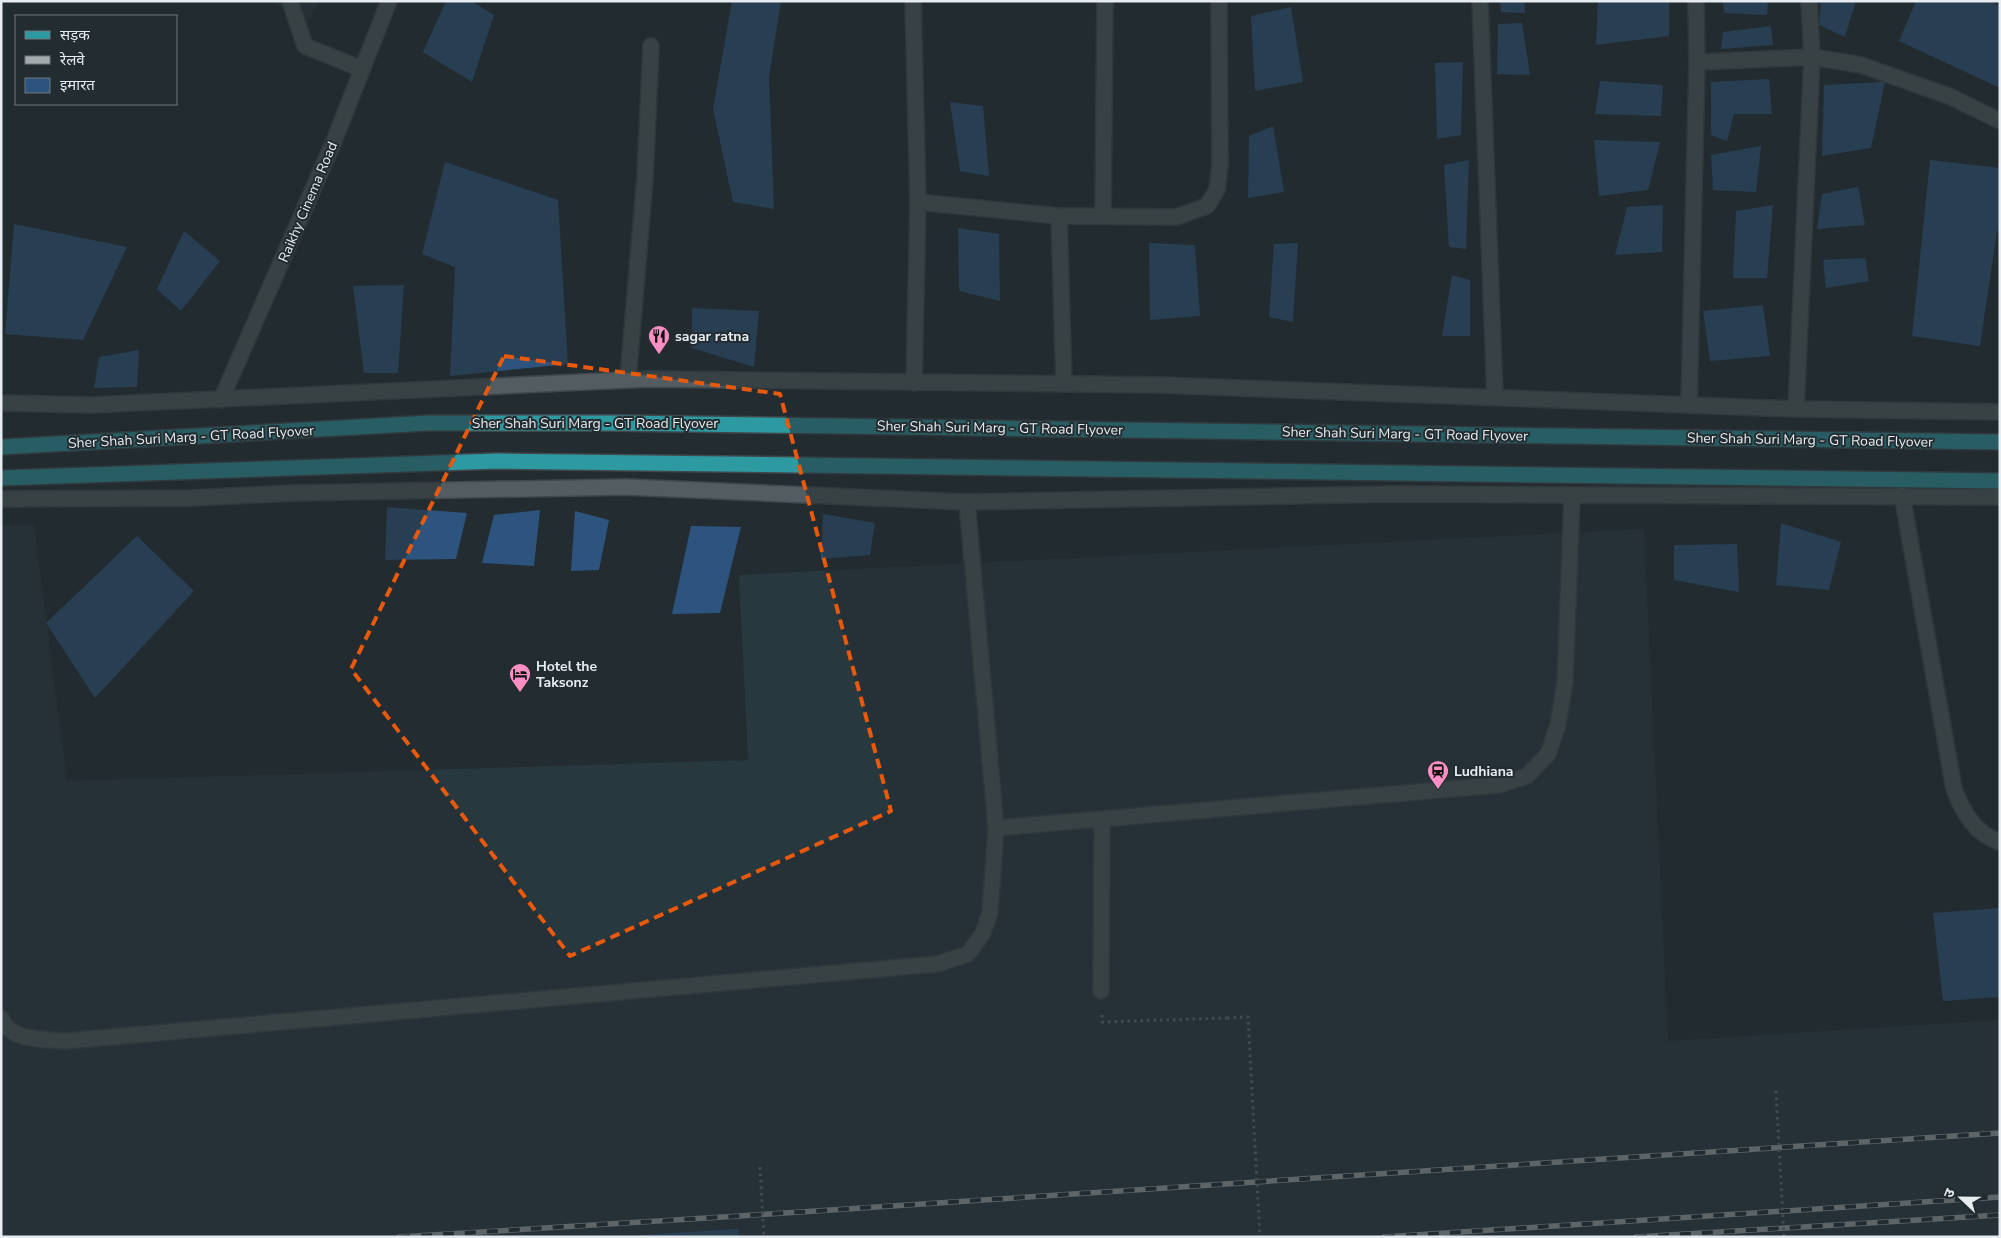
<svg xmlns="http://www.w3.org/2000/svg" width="2001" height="1238" viewBox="0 0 2001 1238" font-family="'Nunito Sans','Noto Sans Devanagari',sans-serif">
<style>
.built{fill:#28383f}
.building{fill:#2d547e}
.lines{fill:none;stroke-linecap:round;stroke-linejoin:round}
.minor-casing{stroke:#40484c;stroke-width:18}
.major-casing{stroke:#40484c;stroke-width:18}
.path{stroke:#697175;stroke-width:3;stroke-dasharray:2.5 4;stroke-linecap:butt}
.minor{stroke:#535d61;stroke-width:15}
.major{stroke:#2d9aa2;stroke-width:15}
.rail-casing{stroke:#a4abaf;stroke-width:5.5}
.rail{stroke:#232c30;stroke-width:4;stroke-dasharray:11;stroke-linecap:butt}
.path-bridge{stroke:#697175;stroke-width:3;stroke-dasharray:2.5 4;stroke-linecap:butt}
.marked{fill:none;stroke:#e8590c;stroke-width:4;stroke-dasharray:10 6;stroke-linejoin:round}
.labels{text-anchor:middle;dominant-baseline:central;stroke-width:4;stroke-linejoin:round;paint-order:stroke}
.street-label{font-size:14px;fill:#e6ecef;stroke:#232c30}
.poi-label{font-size:14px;font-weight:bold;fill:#e6ecef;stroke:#232c30;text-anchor:start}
</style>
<rect width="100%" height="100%" fill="#232c30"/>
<path class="built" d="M 267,1 L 319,1 L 310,19 Z
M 1,525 L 34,525 L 67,781 L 748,760 L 739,575 L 1644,529 L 1668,1041 L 2000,1020 L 2000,1237 L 1,1237 Z"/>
<path class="building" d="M 446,1 L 471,1 L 494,15 L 472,82 L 423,52 Z
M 732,1 L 781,1 L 769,77 L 774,209 L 733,202 L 713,109 Z
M 1500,1 L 1524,1 L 1525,13 L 1501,12 Z
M 1598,1 L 1669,1 L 1669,36 L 1596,45 Z
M 1723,1 L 1768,1 L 1767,15 L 1724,13 Z
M 1821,1 L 1856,1 L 1845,37 L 1819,25 Z
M 1916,1 L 1989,1 L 2000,6 L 2000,88 L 1899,41 Z
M 1291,7 L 1303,82 L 1255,91 L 1251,16 Z
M 1522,23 L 1530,75 L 1497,74 L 1498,24 Z
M 1771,26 L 1773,45 L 1721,49 L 1723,32 Z
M 1463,62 L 1461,135 L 1437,139 L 1435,63 Z
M 1769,79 L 1772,114 L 1734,114 L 1727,141 L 1711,135 L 1711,82 Z
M 1600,81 L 1663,85 L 1661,116 L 1595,114 Z
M 1885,82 L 1871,148 L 1822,156 L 1824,85 Z
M 950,102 L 983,106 L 989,176 L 960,171 Z
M 1273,126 L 1284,192 L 1248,198 L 1249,136 Z
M 1594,140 L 1660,142 L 1648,190 L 1599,196 Z
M 1761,146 L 1756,192 L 1713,190 L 1711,155 Z
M 1469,160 L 1466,249 L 1449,247 L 1444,165 Z
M 1930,160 L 2000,168 L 2000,232 L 1997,231 L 1980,346 L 1912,336 Z
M 445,162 L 558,200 L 568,364 L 450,376 L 455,267 L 422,254 Z
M 1858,187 L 1865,225 L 1817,229 L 1822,194 Z
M 1663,205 L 1662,252 L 1615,255 L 1627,207 Z
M 1773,205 L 1767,278 L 1733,278 L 1736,211 Z
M 14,224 L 127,247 L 83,340 L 5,334 Z
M 958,228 L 999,234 L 1000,301 L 959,291 Z
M 184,231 L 220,261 L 181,311 L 157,289 Z
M 1149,243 L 1195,245 L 1200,316 L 1150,320 Z
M 1298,243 L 1293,322 L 1269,317 L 1274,244 Z
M 1865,258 L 1869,281 L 1826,288 L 1823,260 Z
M 1452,275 L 1470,280 L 1470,336 L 1442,336 Z
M 404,285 L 398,373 L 364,373 L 353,286 Z
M 1763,305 L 1770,356 L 1710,361 L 1703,311 Z
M 692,308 L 759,311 L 754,367 L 692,348 Z
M 139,350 L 137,387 L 94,388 L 99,357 Z
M 387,507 L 467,513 L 456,559 L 385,560 Z
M 540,510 L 534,566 L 482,563 L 494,515 Z
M 575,511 L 609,520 L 599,570 L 571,571 Z
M 823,514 L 875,523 L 870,555 L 821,559 Z
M 1781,523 L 1841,542 L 1829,590 L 1776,585 Z
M 691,526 L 741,527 L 720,613 L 672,614 Z
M 137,536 L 194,591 L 95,698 L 46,623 Z
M 1737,544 L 1739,592 L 1674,580 L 1674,545 Z
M 2000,908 L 2000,997 L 1943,1001 L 1933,913 Z
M 738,1229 L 739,1237 L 639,1237 L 639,1235 Z"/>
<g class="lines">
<g class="minor-casing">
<path id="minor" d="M 290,1 L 305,46 L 362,69
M 913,1 L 918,202 L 914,383
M 1480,1 L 1495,397
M 1697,62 L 1812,57 L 1861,65 L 1949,96 L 2000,121
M 918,202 L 1059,216 L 1176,217 L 1207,206 L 1217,190 L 1220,165 L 1219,1
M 1059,216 L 1064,384
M 1103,216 L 1105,1
M 628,379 L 645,178 L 651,46
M 221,400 L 334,141 L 389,1
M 1,403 L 91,405 L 649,379 L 1160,385 L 1796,409 L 2000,412
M 1689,405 L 1697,62 L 1696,1
M 1796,409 L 1812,57 L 1809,1
M 1902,495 L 1954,789 C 1963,812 1975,834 2000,842
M 1,499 L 190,498 L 294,493 L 626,487 L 967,502 L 1392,494 L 2000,497
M 996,828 L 1499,785 L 1527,776 L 1548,754 L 1558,725 L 1565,682 L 1572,496
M 1101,991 L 1102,820
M 1,1018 C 10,1042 46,1039 66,1041 L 937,964 L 968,954 L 983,933 L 990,912 L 996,828 L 967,502"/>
</g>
<g class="major-casing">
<path id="major" d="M 1,447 L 429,423 L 616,423 L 2000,442
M 1,478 L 497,461 L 2000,481"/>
</g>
<path class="path" d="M 1102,1015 L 1102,1022 L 1227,1018"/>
<use href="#minor" class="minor"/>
<use href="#major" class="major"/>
<g class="rail-casing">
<path id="rail" d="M 399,1237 L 739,1216 L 2000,1133
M 1384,1237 L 2000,1197
M 1636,1237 L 2000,1215"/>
</g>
<use href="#rail" class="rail"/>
<path class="path-bridge" d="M 1227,1018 L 1248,1017 L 1260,1237
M 1776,1091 L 1784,1237
M 760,1167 L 764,1237"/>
</g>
<path d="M0 0H2001V1238H0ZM 504,356 L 780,394 L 891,811 L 570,956 L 351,669 Z" fill="#232c30" fill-opacity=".55" fill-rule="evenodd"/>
<path class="marked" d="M 504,356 L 780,394 L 891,811 L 570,956 L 351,669 Z"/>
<defs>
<g id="restaurant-pin" transform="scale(1.125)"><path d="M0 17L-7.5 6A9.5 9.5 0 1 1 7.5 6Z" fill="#fb8fc3" stroke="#232c30"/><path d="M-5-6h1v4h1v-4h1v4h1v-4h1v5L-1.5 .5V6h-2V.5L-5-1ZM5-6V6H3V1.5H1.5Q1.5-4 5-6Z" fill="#111"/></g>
<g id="hotel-pin" transform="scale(1.125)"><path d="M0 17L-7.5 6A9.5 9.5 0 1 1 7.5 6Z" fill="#fb8fc3" stroke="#232c30"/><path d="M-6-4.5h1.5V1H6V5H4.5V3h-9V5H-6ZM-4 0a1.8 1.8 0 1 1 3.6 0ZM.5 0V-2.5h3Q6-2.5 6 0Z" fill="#111"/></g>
<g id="station-pin" transform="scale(1.125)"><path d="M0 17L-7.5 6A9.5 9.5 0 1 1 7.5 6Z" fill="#fb8fc3" stroke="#232c30"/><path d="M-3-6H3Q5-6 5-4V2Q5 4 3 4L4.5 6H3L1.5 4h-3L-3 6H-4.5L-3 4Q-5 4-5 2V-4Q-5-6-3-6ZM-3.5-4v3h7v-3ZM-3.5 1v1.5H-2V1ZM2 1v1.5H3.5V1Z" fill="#111"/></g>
</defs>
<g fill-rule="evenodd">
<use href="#restaurant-pin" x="659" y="336"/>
<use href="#hotel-pin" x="520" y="674"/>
<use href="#station-pin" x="1438" y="771"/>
</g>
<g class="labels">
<g class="street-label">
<text transform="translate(308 202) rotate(-67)">Raikhy Cinema Road</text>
<text x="595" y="423">Sher Shah Suri Marg - GT Road Flyover</text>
<text transform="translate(1000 428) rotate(1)">Sher Shah Suri Marg - GT Road Flyover</text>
<text transform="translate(1405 434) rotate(1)">Sher Shah Suri Marg - GT Road Flyover</text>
<text transform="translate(191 437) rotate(-3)">Sher Shah Suri Marg - GT Road Flyover</text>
<text transform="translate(1810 440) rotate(1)">Sher Shah Suri Marg - GT Road Flyover</text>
</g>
<g class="poi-label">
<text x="675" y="336">sagar ratna</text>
<text x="536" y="666">Hotel the<tspan x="536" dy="16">Taksonz</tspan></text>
<text x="1454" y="771">Ludhiana</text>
</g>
</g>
<rect width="2001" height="1238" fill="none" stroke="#e6ecef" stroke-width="5"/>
<rect x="15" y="15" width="162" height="90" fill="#232c30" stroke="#71797c"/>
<rect x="25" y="31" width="25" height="8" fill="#2d9aa2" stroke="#71797c"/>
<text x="60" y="40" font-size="15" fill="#e6ecef">सड़क</text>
<rect x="25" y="56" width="25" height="8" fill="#a4abaf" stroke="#71797c"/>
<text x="60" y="65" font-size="15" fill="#e6ecef">रेलवे</text>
<rect x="25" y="78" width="25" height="15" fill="#2d547e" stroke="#71797c"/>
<text x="60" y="90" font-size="15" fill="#e6ecef">इमारत</text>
<g transform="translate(1961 1198) rotate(292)" stroke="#232c30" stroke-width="4" paint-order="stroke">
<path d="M0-4L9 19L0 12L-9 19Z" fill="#e6ecef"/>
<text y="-8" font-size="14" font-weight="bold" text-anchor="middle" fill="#e6ecef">उ</text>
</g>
</svg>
